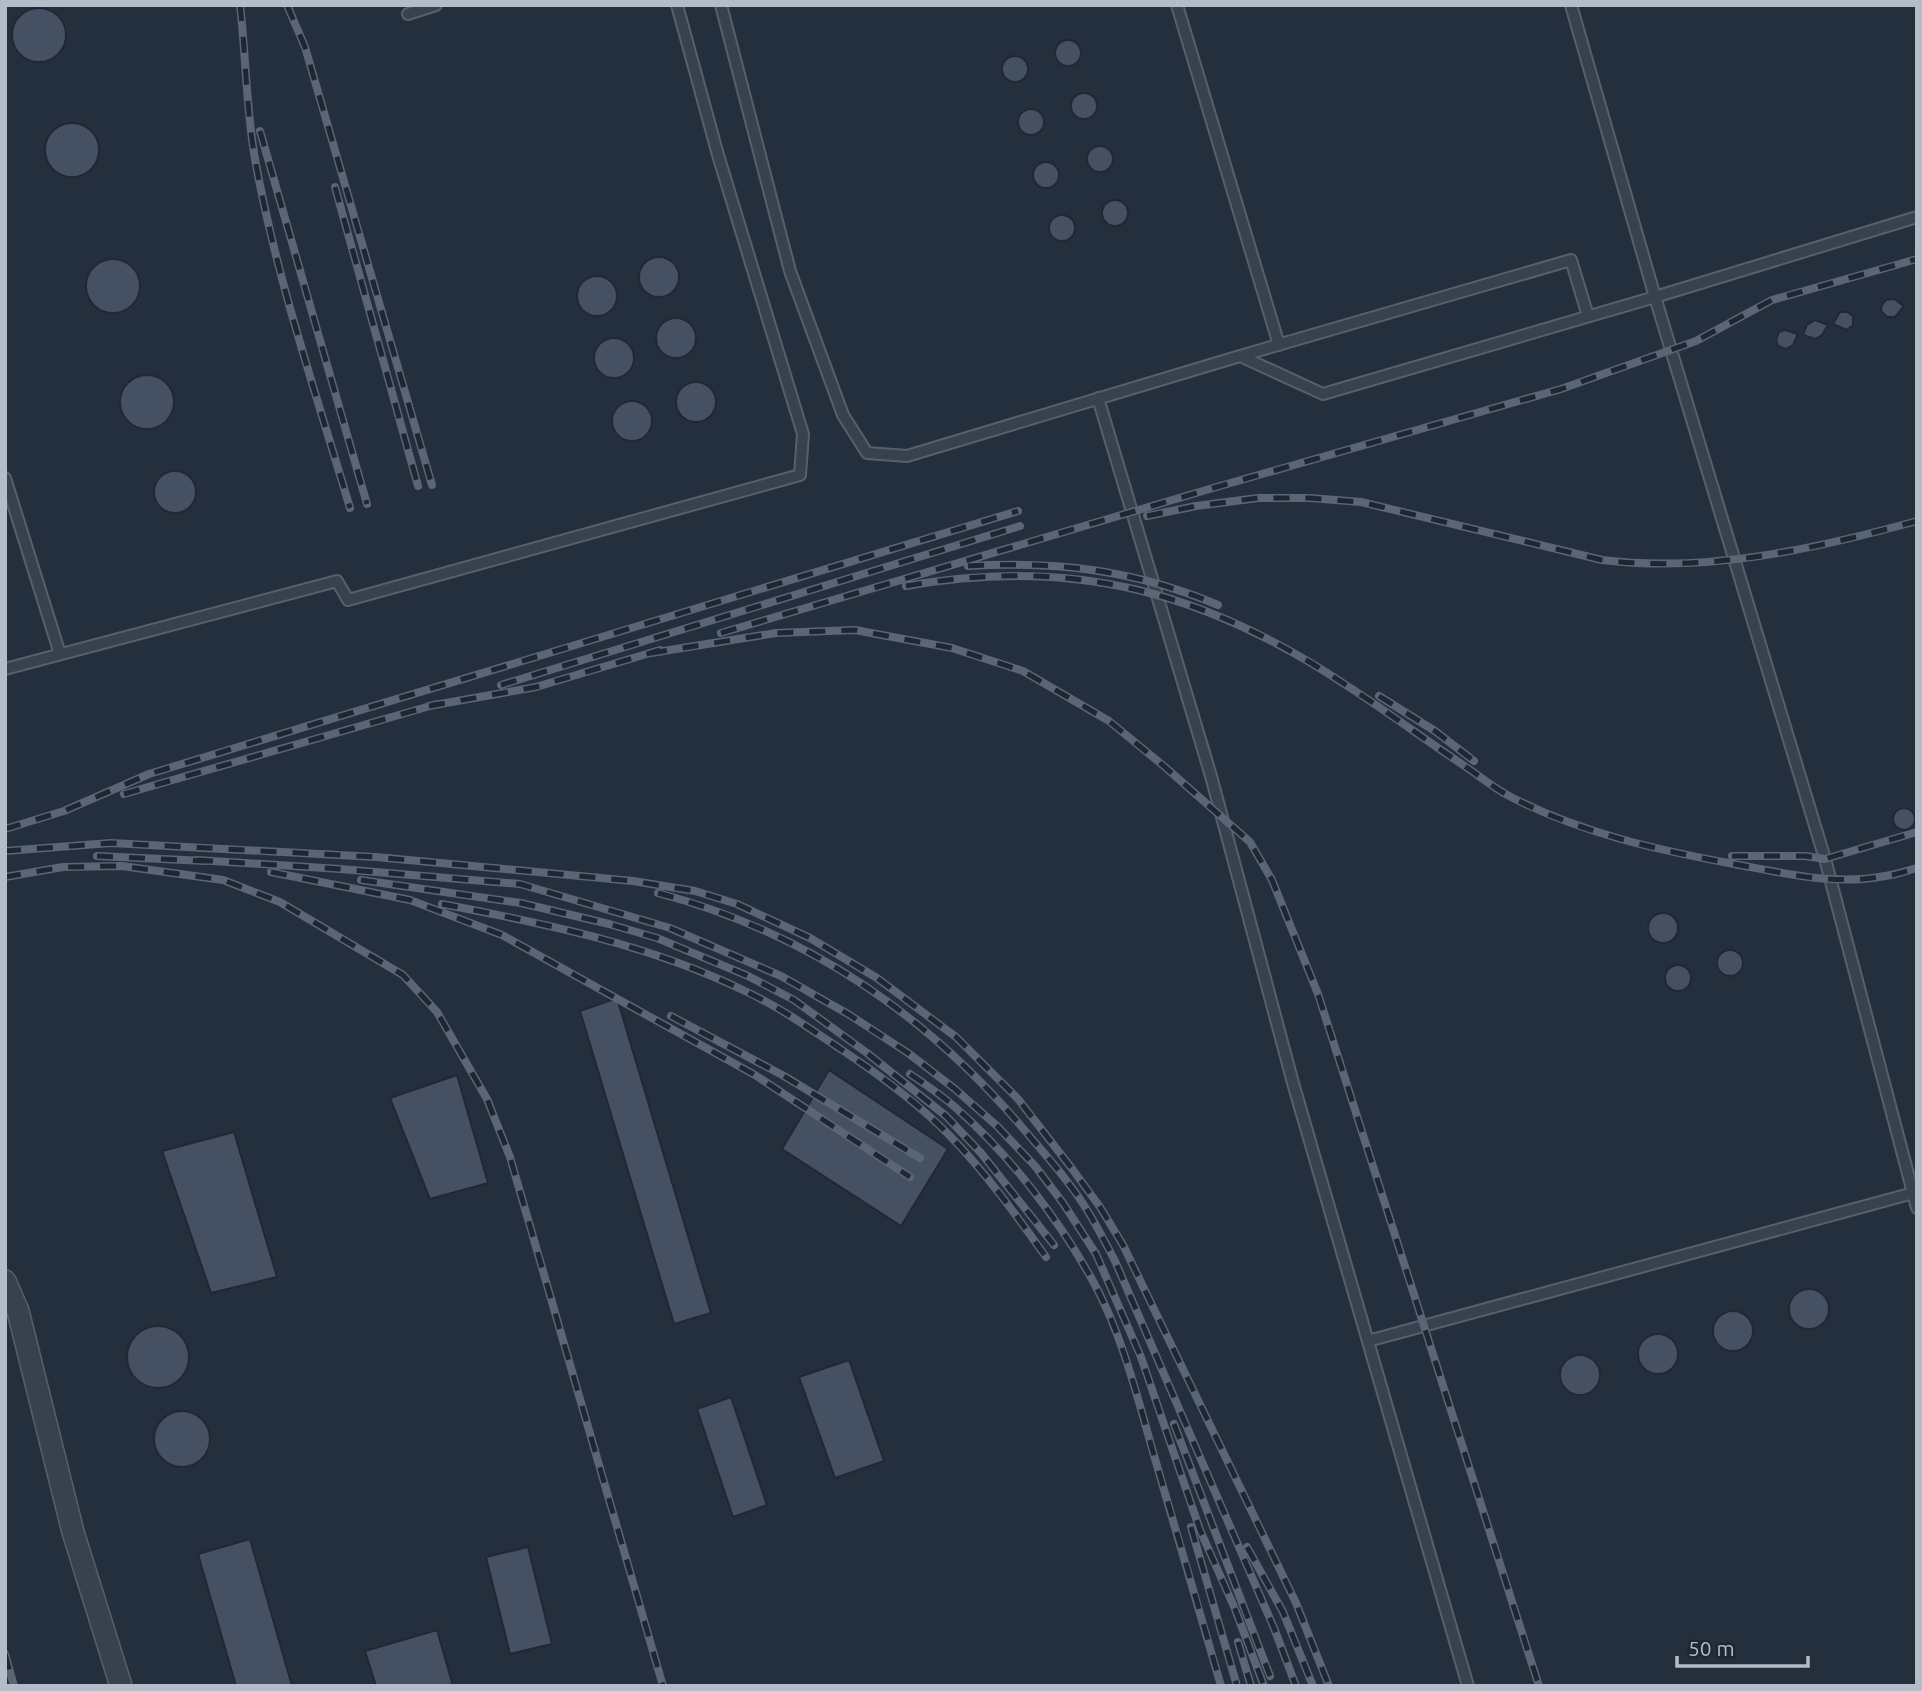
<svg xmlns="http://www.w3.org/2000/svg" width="1922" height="1691" viewBox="0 0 1922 1691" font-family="Ubuntu,sans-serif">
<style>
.building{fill:#455162;stroke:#1f2835;stroke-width:2}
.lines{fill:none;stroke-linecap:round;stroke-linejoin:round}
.lane-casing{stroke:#565f6c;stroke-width:14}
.street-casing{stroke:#565f6c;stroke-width:24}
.lane{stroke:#38414e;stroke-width:10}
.street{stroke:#38414e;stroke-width:21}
.rail-casing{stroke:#5a6575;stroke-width:8}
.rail{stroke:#1d2633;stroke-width:5;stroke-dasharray:16;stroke-linecap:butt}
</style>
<rect width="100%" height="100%" fill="#242f3e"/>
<path class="building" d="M12 35a27 27 0 1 1 54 0a27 27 0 1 1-54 0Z
M1055 53a13 13 0 1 1 26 0a13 13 0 1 1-26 0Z
M1002 69a13 13 0 1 1 26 0a13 13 0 1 1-26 0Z
M1071 106a13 13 0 1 1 26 0a13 13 0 1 1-26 0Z
M1018 122a13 13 0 1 1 26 0a13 13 0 1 1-26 0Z
M45 150a27 27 0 1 1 54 0a27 27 0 1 1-54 0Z
M1087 159a13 13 0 1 1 26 0a13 13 0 1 1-26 0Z
M1033 175a13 13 0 1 1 26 0a13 13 0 1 1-26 0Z
M1102 213a13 13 0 1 1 26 0a13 13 0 1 1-26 0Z
M1049 228a13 13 0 1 1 26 0a13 13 0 1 1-26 0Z
M639 277a20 20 0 1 1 40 0a20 20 0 1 1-40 0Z
M86 286a27 27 0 1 1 54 0a27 27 0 1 1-54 0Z
M577 296a20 20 0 1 1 40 0a20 20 0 1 1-40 0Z
M 1894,299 L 1904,306 L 1895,317 L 1887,317 L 1881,311 L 1882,305 L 1886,300 Z
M 1840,312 L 1847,312 L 1853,316 L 1853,325 L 1847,330 L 1833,324 Z
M656 338a20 20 0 1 1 40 0a20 20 0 1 1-40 0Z
M 1815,320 L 1828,325 L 1822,335 L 1815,339 L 1803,335 L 1807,325 Z
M 1785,330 L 1798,334 L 1793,345 L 1786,349 L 1778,346 L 1776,339 L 1779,332 Z
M594 358a20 20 0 1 1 40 0a20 20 0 1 1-40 0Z
M120 402a27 27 0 1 1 54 0a27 27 0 1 1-54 0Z
M676 402a20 20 0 1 1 40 0a20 20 0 1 1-40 0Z
M612 421a20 20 0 1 1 40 0a20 20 0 1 1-40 0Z
M154 492a21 21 0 1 1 42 0a21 21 0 1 1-42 0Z
M1893 819a11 11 0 1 1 22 0a11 11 0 1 1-22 0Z
M1648 928a15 15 0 1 1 30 0a15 15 0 1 1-30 0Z
M1717 963a13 13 0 1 1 26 0a13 13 0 1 1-26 0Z
M1665 978a13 13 0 1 1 26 0a13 13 0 1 1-26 0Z
M 617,998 L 711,1313 L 674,1324 L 580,1011 Z
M 829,1070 L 948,1149 L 901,1226 L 782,1149 Z
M 457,1075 L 488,1183 L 430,1199 L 390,1098 Z
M 234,1132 L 277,1277 L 211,1293 L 162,1151 Z
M1789 1309a20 20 0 1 1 40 0a20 20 0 1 1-40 0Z
M1713 1331a20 20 0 1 1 40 0a20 20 0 1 1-40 0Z
M127 1357a31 31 0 1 1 62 0a31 31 0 1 1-62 0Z
M1638 1354a20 20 0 1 1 40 0a20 20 0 1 1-40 0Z
M1560 1375a20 20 0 1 1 40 0a20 20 0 1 1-40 0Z
M 849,1360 L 884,1461 L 835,1478 L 799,1377 Z
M 731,1397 L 767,1505 L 733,1517 L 697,1409 Z
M154 1439a28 28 0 1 1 56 0a28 28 0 1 1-56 0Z
M 250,1539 L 292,1686 L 236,1686 L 198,1554 Z
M 528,1547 L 552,1644 L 510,1654 L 486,1557 Z
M 437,1630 L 453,1686 L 376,1686 L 365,1651 Z"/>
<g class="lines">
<g class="lane-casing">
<path id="lane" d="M 721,5 L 790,271 L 843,415 L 867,453 L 907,456 L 1240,356 L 1571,260 L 1588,316
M 1177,5 L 1279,345
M 1571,5 L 1655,297 L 1825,859 L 1917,1208
M 408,14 L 436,5
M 1240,356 L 1323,394 L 1655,297 L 1917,217
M 1098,398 L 1211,776 L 1293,1083 L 1468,1686
M 5,478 L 60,654
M 5,669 L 337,581 L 348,600 L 800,475 L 803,434 L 718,155 L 677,5
M 1368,1341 L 1917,1192"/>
</g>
<g class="street-casing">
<path id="street" d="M 5,1281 L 18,1311 L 73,1532 L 121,1686"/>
</g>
<use href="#lane" class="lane"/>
<use href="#street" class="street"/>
<g class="rail-casing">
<path id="rail" d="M 240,5 C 246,56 246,108 255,159 C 276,277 316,393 350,508
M 287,5 L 305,47 L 432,485
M 260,131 L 367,504
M 335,187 L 418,486
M 1147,516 L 1196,506 L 1258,498 L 1310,498 L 1361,502 L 1602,560 C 1708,573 1815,549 1917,521
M 968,566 C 1057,561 1135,570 1218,605
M 906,586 C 1075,556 1208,593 1349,687 C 1389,713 1427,741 1466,767 C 1481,777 1495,789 1511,797 C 1581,833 1657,850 1734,864 C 1783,873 1835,886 1885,876 C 1896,875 1906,871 1917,868
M 721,633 L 1213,488 L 1561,389 L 1696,341 L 1772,300 L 1917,259
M 651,653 L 776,633 L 855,630 L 952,648 L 1023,671 L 1109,721 L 1165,767 L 1250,842 L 1272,880 L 1318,994 L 1539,1686
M 501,685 L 1020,526
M 1379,696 L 1435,731 L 1474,761
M 429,706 L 536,687 L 660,650
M 124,794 L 437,704
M 5,829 L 64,811 L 149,774 L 1018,511
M 5,851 L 111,843 L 376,857 L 633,881 L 695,891 L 737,904 L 810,938 L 877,978 L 956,1037 L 1018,1099 L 1073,1170 L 1100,1207 L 1123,1245 L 1296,1603 L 1329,1686
M 97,856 L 206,861
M 1732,856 L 1805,856 L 1825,859 L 1917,832
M 197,860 L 340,869 L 520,884 L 670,928 L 781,976 L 848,1014 L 908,1053 L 955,1089 L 997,1126 L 1035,1166 L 1063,1203 L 1096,1254 L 1141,1357 L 1200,1530 L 1235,1609 L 1264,1686
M 271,872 L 410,900 L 502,935 L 755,1075 L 910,1177
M 5,877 L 63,867 L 122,866 L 223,880 L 280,902 L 403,975 L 437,1012 L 487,1099 L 510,1157 L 663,1686
M 361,880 L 521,903 L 609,924 L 657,938 L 748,976 L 794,1000 L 867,1053 L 946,1116 L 981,1153 L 1054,1245
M 658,893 C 811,934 931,1017 1032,1139 C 1051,1161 1071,1184 1087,1210 C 1097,1226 1106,1244 1115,1261 L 1274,1628 L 1296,1686
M 442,904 C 547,924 651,945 747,992 C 781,1008 812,1030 842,1050 C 881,1076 918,1103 950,1136 C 986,1173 1016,1215 1046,1257
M 671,1016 L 784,1076 L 920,1158
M 910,1074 C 926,1085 943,1096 957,1109 C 1010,1155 1060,1221 1094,1283 C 1122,1335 1137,1395 1153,1452 C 1176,1530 1199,1608 1221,1686
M 1174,1424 L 1270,1676
M 1191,1527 L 1237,1686
M 1247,1547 L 1283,1612 L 1313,1686
M 1238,1642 L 1251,1686
M 5,1654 L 14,1686"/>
</g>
<use href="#rail" class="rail"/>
</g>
<rect width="1922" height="1691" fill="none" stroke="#b4bcc9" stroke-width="14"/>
<path d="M1677 1656v10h131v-10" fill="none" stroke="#b4bcc9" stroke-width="3.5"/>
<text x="1688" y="1656" font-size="21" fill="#b4bcc9" stroke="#1d2633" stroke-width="5" paint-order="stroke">50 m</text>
</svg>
